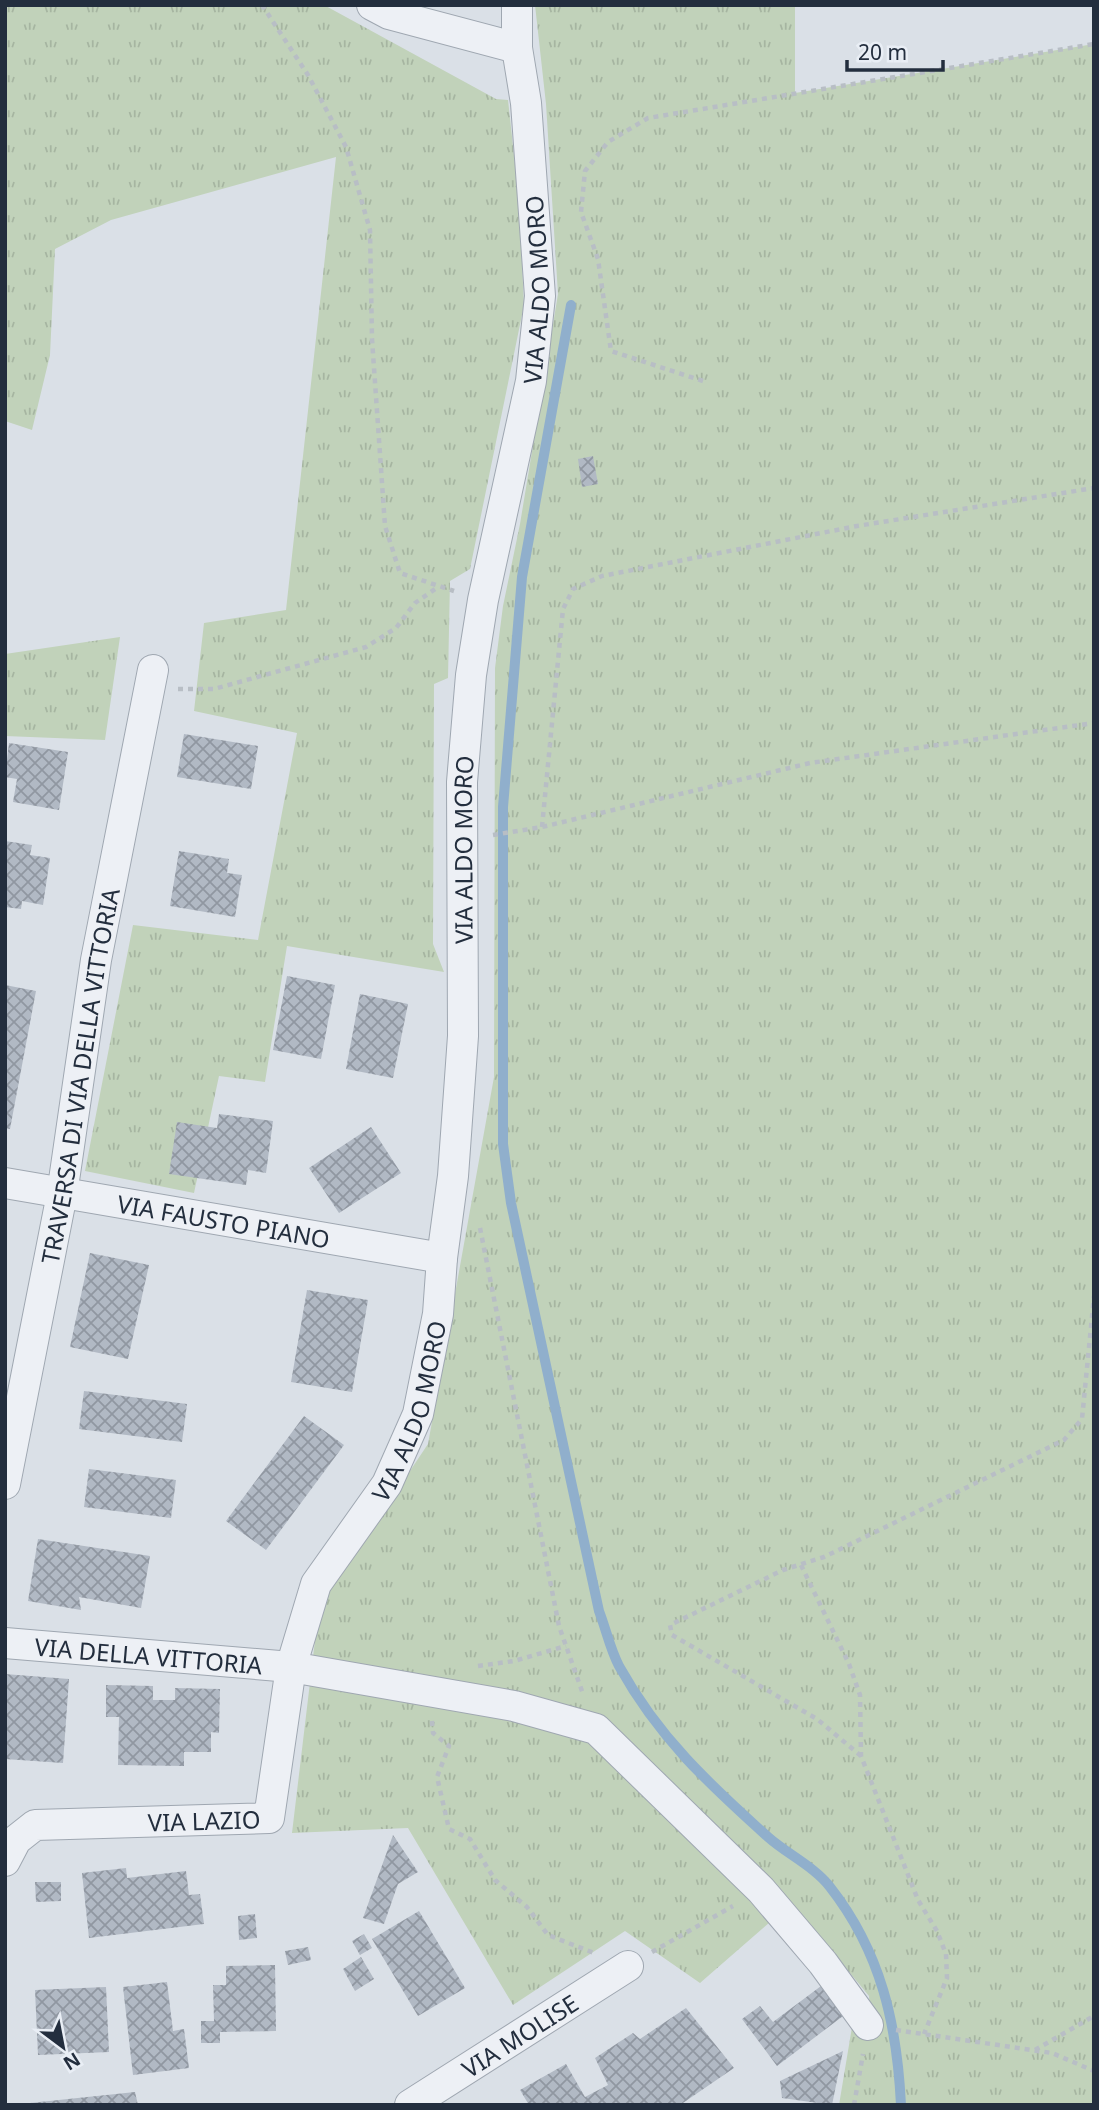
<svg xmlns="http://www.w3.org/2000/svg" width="1099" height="2110" viewBox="0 0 1099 2110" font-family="'Noto Sans',sans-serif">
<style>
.grass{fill:url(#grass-tufts)}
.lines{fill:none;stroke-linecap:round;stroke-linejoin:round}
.stream{stroke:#90afcc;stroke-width:10}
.building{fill:url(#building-cross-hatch)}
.minor-casing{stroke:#9fa7b1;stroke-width:32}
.path{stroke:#b8bec5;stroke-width:4.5;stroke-dasharray:5 5;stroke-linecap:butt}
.minor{stroke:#edf0f5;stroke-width:30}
.labels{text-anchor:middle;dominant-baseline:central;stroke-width:5;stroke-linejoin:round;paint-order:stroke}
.street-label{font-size:24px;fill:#232e3e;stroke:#e9eef5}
</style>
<defs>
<pattern id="grass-tufts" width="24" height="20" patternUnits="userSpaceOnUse" patternTransform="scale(1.75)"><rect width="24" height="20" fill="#c1d2ba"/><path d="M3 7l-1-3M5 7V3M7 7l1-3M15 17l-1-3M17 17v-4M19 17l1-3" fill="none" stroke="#a6b5a1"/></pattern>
<pattern id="building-cross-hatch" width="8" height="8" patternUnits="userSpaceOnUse" patternTransform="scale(1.75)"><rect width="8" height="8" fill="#b1b9c4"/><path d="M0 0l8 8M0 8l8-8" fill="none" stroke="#9097a1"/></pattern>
</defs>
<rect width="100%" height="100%" fill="#dae0e7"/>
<path class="grass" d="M 5,5 L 324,5 L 496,99 L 508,100 L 519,201 L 524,305 L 470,569 L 450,581 L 448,678 L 434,684 L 433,944 L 444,972 L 287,946 L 265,1082 L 219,1076 L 194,1193 L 85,1171 L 133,925 L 258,940 L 297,733 L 194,711 L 204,623 L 286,610 L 336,157 L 111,220 L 55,249 L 50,355 L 32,430 L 5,421 Z
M 535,5 L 795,5 L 795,93 L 1094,44 L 1094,2105 L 839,2105 L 853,2021 L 870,2014 L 869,1996 L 792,1903 L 700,1983 L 625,1931 L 513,2005 L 408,1828 L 292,1833 L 319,1607 L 428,1444 L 494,1077 L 495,668 L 503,606 L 520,524 L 558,294 L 546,104 Z
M 120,637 L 105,740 L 5,736 L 5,654 Z"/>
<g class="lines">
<path class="stream" d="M 571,305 L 522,577 L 503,807 L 503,1144 L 511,1203 L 599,1611 C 606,1629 610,1649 619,1666 C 659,1738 708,1783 768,1837 C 787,1854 815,1867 830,1887 C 881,1952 897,2024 901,2105"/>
</g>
<path class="building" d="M 593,456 L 598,484 L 582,487 L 578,459 Z
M 184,734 L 258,746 L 251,789 L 177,777 Z
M 9,743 L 68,752 L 59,810 L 13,802 L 17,779 L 5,777 Z
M 5,841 L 32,845 L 30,855 L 50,858 L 43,905 L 22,901 L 21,909 L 5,907 Z
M 179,851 L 229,859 L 227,873 L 242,875 L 235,917 L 170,906 Z
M 287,976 L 335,985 L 321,1059 L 273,1050 Z
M 5,985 L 36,991 L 10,1129 L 5,1128 Z
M 360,994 L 408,1004 L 393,1078 L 346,1069 Z
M 219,1114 L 273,1121 L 266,1173 L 248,1170 L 246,1185 L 169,1174 L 177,1122 L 217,1128 Z
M 371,1127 L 401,1173 L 339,1213 L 309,1168 Z
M 90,1253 L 149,1265 L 128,1359 L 70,1347 Z
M 307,1290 L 368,1300 L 352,1392 L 291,1382 Z
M 84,1391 L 187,1404 L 182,1442 L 79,1429 Z
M 304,1416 L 344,1445 L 266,1550 L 226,1521 Z
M 89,1469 L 176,1480 L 171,1518 L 84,1507 Z
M 38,1539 L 150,1556 L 141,1608 L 79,1597 L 81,1610 L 28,1601 Z
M 5,1674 L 69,1679 L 63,1763 L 5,1759 Z
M 106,1685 L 153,1686 L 153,1700 L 175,1700 L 175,1688 L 220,1689 L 219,1733 L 211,1732 L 211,1752 L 184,1752 L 184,1766 L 118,1765 L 119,1717 L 106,1717 Z
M 393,1835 L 418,1872 L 398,1884 L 384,1924 L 363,1918 Z
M 126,1868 L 127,1878 L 186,1871 L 189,1895 L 200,1894 L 204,1924 L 89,1938 L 82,1873 Z
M 35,1882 L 61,1882 L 61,1901 L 36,1902 Z
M 419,1911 L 465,1988 L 418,2016 L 372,1939 Z
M 255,1914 L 257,1938 L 239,1940 L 238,1916 Z
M 364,1934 L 372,1948 L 360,1955 L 352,1941 Z
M 308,1947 L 311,1960 L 288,1965 L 285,1951 Z
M 361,1957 L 374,1979 L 355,1991 L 343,1969 Z
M 275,1965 L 276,2031 L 220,2032 L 220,2043 L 201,2043 L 201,2021 L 214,2021 L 213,1985 L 226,1985 L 226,1966 Z
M 167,1982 L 173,2031 L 184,2029 L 189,2068 L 133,2075 L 123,1987 Z
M 825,1983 L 847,2013 L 777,2066 L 742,2019 L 760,2006 L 773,2022 Z
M 106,1987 L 109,2052 L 38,2055 L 35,1990 Z
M 686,2008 L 734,2068 L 680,2105 L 529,2105 L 520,2090 L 566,2064 L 585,2097 L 608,2085 L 595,2058 L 633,2033 L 640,2039 Z
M 843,2051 L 832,2105 L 782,2098 L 780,2081 Z
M 135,2092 L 138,2105 L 30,2105 L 30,2103 Z"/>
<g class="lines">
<g class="minor-casing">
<g id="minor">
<path d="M 372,5 L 389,14 L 517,48"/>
<path id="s1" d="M 5,1183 L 442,1258"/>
<path id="s2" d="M 5,1484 L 62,1194 L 96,960 L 153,670"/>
<path id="s3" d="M 5,1643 L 291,1667 L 514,1706 L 596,1729 L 761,1890 L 823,1963 L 868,2025"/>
<path id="s4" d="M 5,1861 L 16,1840 L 35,1825 L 269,1818 L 291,1667 L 316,1584 L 387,1484 L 418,1414 L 438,1314 L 442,1258 L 453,1176 L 463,1036 L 462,782 L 471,675 L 483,600 L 531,381 L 540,296 L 526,103 L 517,48 L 517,5"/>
<path id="s5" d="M 410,2105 L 628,1966"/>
</g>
</g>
<path class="path" d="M 262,5 L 308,75 L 346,147 L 370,230 L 372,339 L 385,526 L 400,573 L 454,591
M 703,381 L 611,351 L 598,259 L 581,212 L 585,171 L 608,142 L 648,118 L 1094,44
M 178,689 L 214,689 L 366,647 L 396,628 L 415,603 L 438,587
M 542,827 L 563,609 L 573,589 L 602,576 L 857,526 L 1094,488
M 493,835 L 542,827 L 810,763 L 1094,723
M 480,1228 L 559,1626 L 583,1694
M 801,1565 L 849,1664 L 860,1695 L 861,1756 L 918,1900 L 937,1931 L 946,1954 L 947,1978 L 924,2034
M 478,1666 L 514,1661 L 566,1646
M 432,1721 L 433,1733 L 449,1746 L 437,1777 L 449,1829 L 470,1839 L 495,1880 L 527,1907 L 548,1935 L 594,1953
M 861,1756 L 817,1719 L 672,1635 L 670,1625 L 783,1570 L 824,1557 L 1064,1440 L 1082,1419 L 1094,1296
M 652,1952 L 733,1906
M 896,2030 L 1052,2053 L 1094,2071
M 1035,2050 L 1094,2016
M 854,2105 L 863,2054"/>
<use href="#minor" class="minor"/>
</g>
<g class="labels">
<g class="street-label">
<text stroke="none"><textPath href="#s4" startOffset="1855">VIA ALDO MORO</textPath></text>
<text stroke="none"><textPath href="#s4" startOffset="1288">VIA ALDO MORO</textPath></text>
<text stroke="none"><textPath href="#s2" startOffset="415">TRAVERSA DI VIA DELLA VITTORIA</textPath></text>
<text stroke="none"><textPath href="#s1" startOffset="222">VIA FAUSTO PIANO</textPath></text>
<text stroke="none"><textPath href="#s4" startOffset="721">VIA ALDO MORO</textPath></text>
<text stroke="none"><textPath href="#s3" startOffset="144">VIA DELLA VITTORIA</textPath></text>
<text stroke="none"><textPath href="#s4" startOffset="217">VIA LAZIO</textPath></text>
<text stroke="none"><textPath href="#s5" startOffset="130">VIA MOLISE</textPath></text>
</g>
</g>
<rect width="1099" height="2110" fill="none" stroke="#232e3e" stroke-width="14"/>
<g transform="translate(63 2047) rotate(148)" stroke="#e9eef5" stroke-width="5" paint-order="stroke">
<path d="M0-5L12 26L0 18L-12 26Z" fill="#232e3e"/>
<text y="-10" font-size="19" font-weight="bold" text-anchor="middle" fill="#232e3e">N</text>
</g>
<path d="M847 60v10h96v-10" fill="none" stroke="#232e3e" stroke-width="3.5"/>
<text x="858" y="60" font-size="21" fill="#232e3e" stroke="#e9eef5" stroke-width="5" paint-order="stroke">20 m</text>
</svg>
